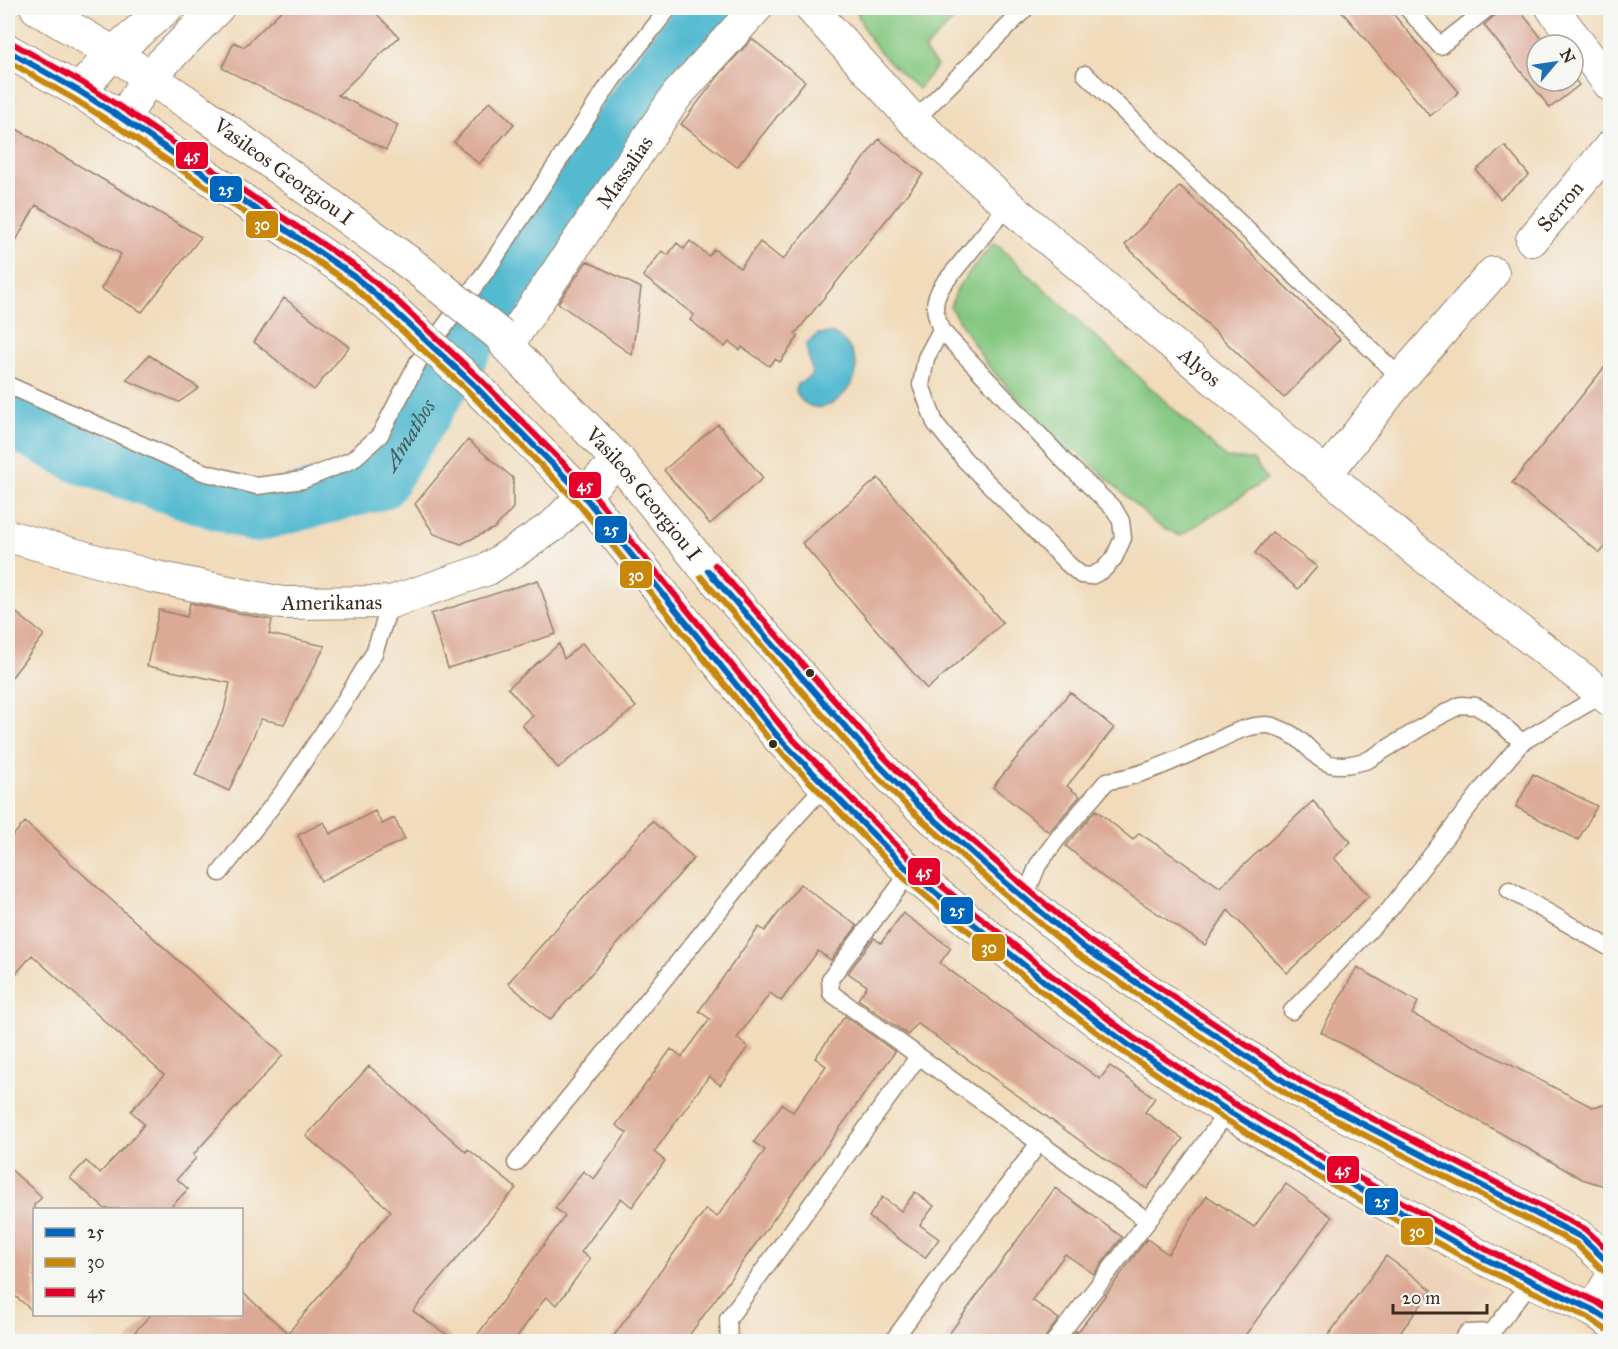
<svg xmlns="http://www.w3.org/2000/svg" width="1618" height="1349" viewBox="0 0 1618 1349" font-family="'IM FELL Great Primer',serif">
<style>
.built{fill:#edd2ba}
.green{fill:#84c780;stroke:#60784f;stroke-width:1.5}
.water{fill:#52bad0;stroke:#467277;stroke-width:1.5}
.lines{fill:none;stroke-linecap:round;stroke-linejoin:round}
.river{stroke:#52bad0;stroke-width:57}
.building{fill:#dba995}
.service-casing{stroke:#96826c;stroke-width:19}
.minor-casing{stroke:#96826c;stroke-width:34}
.tertiary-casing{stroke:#96826c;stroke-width:35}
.secondary-casing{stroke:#96826c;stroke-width:35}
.primary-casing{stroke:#96826c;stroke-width:35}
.service{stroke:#fff;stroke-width:16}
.minor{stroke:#fff;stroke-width:32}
.tertiary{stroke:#fff;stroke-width:33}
.secondary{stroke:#fff;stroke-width:33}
.primary{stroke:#fff;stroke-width:33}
.primary-bridge-casing{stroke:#96826c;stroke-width:35;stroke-linecap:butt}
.primary-bridge{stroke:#fff;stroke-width:33}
.bus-1-casing{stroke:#f6f6f2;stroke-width:10}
.bus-2-casing{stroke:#f6f6f2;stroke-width:10}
.bus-3-casing{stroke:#f6f6f2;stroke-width:10}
.bus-1{stroke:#0065bd;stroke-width:6}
.bus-2{stroke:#c88708;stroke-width:6}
.bus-3{stroke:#e4002b;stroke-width:6}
.bus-dot{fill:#3b2a1e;stroke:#f6f6f2;stroke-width:2}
.labels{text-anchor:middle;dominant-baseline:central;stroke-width:6;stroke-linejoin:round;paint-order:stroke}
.street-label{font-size:21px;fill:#3b2a1e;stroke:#f6f6f2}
.water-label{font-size:22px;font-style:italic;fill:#435c5c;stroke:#f6f6f2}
.line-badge{stroke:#f6f6f2;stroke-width:2}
.badge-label{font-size:16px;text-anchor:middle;font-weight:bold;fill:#fff}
</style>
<rect width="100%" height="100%" fill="#f6f6f2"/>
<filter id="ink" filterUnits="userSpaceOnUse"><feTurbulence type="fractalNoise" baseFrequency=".0167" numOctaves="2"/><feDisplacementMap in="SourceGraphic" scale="12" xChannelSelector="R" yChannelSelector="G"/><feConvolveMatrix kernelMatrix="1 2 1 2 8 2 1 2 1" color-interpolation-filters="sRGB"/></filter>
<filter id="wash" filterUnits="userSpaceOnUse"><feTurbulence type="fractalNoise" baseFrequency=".008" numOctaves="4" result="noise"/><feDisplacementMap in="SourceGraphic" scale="24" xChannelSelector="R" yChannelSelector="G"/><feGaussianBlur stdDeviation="1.35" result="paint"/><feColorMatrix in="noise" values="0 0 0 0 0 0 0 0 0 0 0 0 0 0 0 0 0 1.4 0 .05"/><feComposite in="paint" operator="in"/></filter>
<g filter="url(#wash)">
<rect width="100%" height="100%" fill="#f1dbbb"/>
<path class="built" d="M 1287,1174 L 1489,1288 L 1451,1341 L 1169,1342 Z"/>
<path class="green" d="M 856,8 L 965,8 L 924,50 L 937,66 L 918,89 C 892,65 865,43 856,8 Z
M 994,242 L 1226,458 L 1253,460 L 1267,479 L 1180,536 L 1156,524 L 1075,449 L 1067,455 L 986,363 L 950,307 L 958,287 Z"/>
<path class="water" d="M 818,334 C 822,334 828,333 832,334 C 847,338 860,361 855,375 C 850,394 824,417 805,403 C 801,401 798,395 796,392 L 797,385 L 812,375 C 812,364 807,355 806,344 Z"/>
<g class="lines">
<path class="river" id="s1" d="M 8,417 L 80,455 L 255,514 L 379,482 L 498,292 L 708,8"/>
</g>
<g id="blocks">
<path class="building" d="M 284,8 L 371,8 L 399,37 L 338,95 L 398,125 L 386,150 L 222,68 L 234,42 L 244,47 Z
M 1339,8 L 1388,8 L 1459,92 L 1430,116 Z
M 1503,8 L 1518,8 L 1547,45 L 1537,45 L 1537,81 L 1573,81 L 1573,77 L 1579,85 L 1550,108 L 1484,25 Z
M 752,39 L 805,81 L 737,167 L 681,124 L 720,74 Z
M 490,101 L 514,124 L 479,164 L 454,142 Z
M 8,124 L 201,237 L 142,312 L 101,289 L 121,254 L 36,205 L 8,255 Z
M 879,139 L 923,174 L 795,334 L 798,337 L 780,362 L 775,359 L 769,366 L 742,347 L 740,350 L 729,342 L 725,347 L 690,320 L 694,315 L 643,276 L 662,251 L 668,255 L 677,243 L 684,249 L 690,241 L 709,256 L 714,249 L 740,268 L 760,242 L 783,260 Z
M 1505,146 L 1529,175 L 1500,199 L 1476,170 Z
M 1180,186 L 1340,339 L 1284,398 L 1125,245 Z
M 587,261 L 641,288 L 632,355 L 558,303 Z
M 284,298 L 349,347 L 314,390 L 254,342 Z
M 149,355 L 199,388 L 179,402 L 126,380 Z
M 1611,359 L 1611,540 L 1600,553 L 1512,483 Z
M 718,424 L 763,478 L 710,524 L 664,470 Z
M 468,440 L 513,478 L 513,508 L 495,528 L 461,544 L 434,534 L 415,504 Z
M 878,478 L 1003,623 L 927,689 L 802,543 Z
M 1272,532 L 1317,567 L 1298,589 L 1255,553 Z
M 538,580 L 556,634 L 448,668 L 431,614 Z
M 190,603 L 272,620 L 269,634 L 325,646 L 284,724 L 261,719 L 229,791 L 195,775 L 224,711 L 230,683 L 147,666 L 159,610 L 187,617 Z
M 8,606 L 44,635 L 8,682 Z
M 582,643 L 636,707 L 558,768 L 522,725 L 533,716 L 508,688 L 559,644 L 564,659 Z
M 1070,692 L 1114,728 L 1067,786 L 1080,796 L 1049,832 L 993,787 Z
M 1533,774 L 1597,806 L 1578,840 L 1516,807 Z
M 1313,801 L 1351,842 L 1334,858 L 1369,896 L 1287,973 L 1228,910 L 1205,945 L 1103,877 L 1066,846 L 1096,810 L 1133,840 L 1139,833 L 1220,887 Z
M 375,811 L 382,824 L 394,818 L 405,839 L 321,881 L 298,835 L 324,822 L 330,834 Z
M 652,821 L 694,858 L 550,1020 L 508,983 Z
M 25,822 L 283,1055 L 193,1155 L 196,1158 L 177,1179 L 188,1189 L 169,1209 L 105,1209 L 70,1178 L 86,1161 L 100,1173 L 136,1135 L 144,1124 L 131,1111 L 164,1075 L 32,955 L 8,983 L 8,841 Z
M 800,884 L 857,926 L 831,960 L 818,951 L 781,1001 L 770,993 L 737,1038 L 748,1047 L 720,1085 L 709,1076 L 654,1152 L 665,1161 L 632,1207 L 621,1198 L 581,1252 L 590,1259 L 557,1305 L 546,1297 L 514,1341 L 473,1341 L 565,1216 L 555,1208 L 583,1171 L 594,1179 L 627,1133 L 616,1125 L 671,1049 L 682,1057 L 710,1019 L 699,1011 L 759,927 L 765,931 Z
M 903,913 L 951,948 L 940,963 L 1100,1079 L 1110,1066 L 1155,1098 L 1145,1112 L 1183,1139 L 1147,1189 L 917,1023 L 908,1035 L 858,999 L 867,986 L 848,973 L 874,938 L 881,943 Z
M 1357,967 L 1418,1002 L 1412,1014 L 1592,1107 L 1611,1104 L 1611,1188 L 1582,1179 L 1321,1032 Z
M 845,1016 L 895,1052 L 685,1341 L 610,1341 L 706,1209 L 717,1217 L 737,1189 L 765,1150 L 754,1142 L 782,1104 L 793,1112 L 826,1066 L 815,1058 Z
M 369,1066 L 466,1152 L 468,1149 L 516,1188 L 413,1311 L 456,1341 L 127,1341 L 151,1314 L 242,1314 L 242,1292 L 288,1333 L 391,1211 L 306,1136 Z
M 8,1167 L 42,1197 L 34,1205 L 34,1312 L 8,1290 Z
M 1286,1184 L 1332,1217 L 1241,1341 L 1068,1341 L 1076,1331 L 1078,1332 L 1147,1239 L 1168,1254 L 1207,1196 L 1254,1227 Z
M 1055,1188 L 1122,1237 L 1094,1274 L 1065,1254 L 1032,1300 L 1059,1319 L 1046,1336 L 1044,1341 L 944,1341 Z
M 915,1192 L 934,1206 L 920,1225 L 939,1239 L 925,1258 L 869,1217 L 882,1197 L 901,1211 Z
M 1386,1256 L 1432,1290 L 1394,1341 L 1324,1341 Z"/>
</g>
</g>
<g filter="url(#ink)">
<use href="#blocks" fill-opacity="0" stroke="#96826c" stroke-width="1.5"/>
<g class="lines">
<g class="service-casing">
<path id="service" d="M 1407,8 L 1440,46 L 1488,8
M 1085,74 L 1401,378
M 914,121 L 1026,8
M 941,330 L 926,358 L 921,385 L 935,423 L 964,459 L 1068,564 L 1081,575 L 1091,576 L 1103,570 L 1114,558 L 1123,538 L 1121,521 L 1114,509 L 1065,462 L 941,330 C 935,311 931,305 942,286 L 1008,205
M 8,385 L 203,472 L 257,486 L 303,480 L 352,460 L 380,435 L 418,362 L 489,267 L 612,80 L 669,8
M 910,872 L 830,979 L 831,993 L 1148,1221
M 220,873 L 283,792 L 345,700 L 374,653 L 391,602
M 1509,890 L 1610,948
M 1024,899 L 1038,865 L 1058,838 L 1107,781 C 1145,776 1177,759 1211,744 C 1228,735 1246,725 1267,725 C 1271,725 1276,727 1280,729 C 1321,744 1310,778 1368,760 L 1445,713 L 1461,705 L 1476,706 L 1488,713 L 1522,742
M 1292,1011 L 1390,909 L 1484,787 L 1522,742 L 1603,694
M 516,1163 L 783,832 L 826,784
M 729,1342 L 728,1319 L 918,1057
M 892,1342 L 1039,1143
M 1054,1342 L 1148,1221 L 1228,1111
M 1461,1342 L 1467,1333 L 1492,1332 L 1531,1282"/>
</g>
<g class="minor-casing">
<g id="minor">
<path id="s2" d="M 811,8 L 914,121 L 1008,205 L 1417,551 L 1610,700"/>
<path d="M 1552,8 L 1610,85"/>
<path id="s3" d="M 1532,240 L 1610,147"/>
<path id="s4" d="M 507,346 L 677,95 L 756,8"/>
<path d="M 1327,473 L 1401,378 L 1493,273"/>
<path id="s5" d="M 8,536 L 151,576 L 282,603 L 391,602 L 488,569 L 553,526 L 618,460"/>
</g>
</g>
<g class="tertiary-casing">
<path id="tertiary" d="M 1593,1310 L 1610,1281"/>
</g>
<g class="secondary-casing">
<path id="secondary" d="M 79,91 L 113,53 L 166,8
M 123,119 L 149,77 L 217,8"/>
</g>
<g class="primary-casing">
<g id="primary">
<path id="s6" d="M 37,8 L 113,53 L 203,113 L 415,267"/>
<path d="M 8,51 L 79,91 L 123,119 L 354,276 L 391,308"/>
<path id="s7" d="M 501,336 L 507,346 L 618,460 L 702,564 L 878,764 L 917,804 L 1024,899 L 1083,947 L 1297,1090 L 1581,1237 L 1610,1264"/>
<path d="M 474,385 L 584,496 L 779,738 L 910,872 L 1046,983 L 1127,1044 L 1228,1111 L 1322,1168 L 1483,1258 L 1593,1310 L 1610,1321"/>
</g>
</g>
<use href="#service" class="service"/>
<use href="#minor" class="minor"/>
<use href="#tertiary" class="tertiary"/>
<use href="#secondary" class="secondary"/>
<use href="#primary" class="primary"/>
<g class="primary-bridge-casing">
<path id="primary-bridge" d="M 415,267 L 501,336
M 391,308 L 474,385"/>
</g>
<use href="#primary-bridge" class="primary-bridge"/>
<g class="bus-1-casing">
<path id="bus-1" d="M 8,51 L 79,91 L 123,119 L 354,276 L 391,308 L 474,385 L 584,496 L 779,738 L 910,872 L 1046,983 L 1127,1044 L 1228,1111 L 1322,1168 L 1483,1258 L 1593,1310 L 1610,1321
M 708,571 L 878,764 L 917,804 L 1005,882 L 1083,947 L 1297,1090 L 1581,1237 L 1610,1264"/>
</g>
<g class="bus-2-casing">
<path id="bus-2" d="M 8,61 L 74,99 L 118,127 L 349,283 L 385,315 L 468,391 L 577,502 L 773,744 L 904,878 L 1040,990 L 1122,1051 L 1223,1118 L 1317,1176 L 1479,1266 L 1589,1318 L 1605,1329
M 701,577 L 871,770 L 911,810 L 999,889 L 1077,954 L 1293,1098 L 1576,1244 L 1604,1271"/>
</g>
<g class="bus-3-casing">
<path id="bus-3" d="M 12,43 L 83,83 L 128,112 L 359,269 L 397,301 L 480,379 L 590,490 L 786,732 L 916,865 L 1052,976 L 1132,1037 L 1233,1103 L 1327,1160 L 1487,1250 L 1597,1302 L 1610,1311
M 715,565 L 885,758 L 923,797 L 1011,875 L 1088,940 L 1302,1082 L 1585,1229 L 1610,1252"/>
</g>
<use href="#bus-1" class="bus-1"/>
<use href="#bus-2" class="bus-2"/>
<use href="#bus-3" class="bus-3"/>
</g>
</g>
<g class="bus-dot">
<circle cx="810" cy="673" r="5"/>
<circle cx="773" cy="744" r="5"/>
</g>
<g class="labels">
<g class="street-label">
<text stroke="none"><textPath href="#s6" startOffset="296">Vasileos Georgiou I</textPath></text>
<text stroke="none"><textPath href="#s4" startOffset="210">Massalias</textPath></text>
<text stroke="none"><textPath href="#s3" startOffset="44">Serron</textPath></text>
<text stroke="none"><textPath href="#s2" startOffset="530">Alyos</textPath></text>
<text stroke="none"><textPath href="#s7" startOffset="213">Vasileos Georgiou I</textPath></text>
<text stroke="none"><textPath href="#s5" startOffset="332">Amerikanas</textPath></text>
</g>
<g class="water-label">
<text stroke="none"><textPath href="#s1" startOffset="450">Amathos</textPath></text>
</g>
</g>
<g class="line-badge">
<rect x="175" y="141" width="34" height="29" rx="6" fill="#e4002b"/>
<rect x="209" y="175" width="34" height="28" rx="6" fill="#0065bd"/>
<rect x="245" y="210" width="34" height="29" rx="6" fill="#c88708"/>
<rect x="568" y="471" width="34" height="28" rx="6" fill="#e4002b"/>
<rect x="594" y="515" width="34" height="29" rx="6" fill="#0065bd"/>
<rect x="619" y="560" width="34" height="29" rx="6" fill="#c88708"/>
<rect x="907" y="857" width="34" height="29" rx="6" fill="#e4002b"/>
<rect x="940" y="896" width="34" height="29" rx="6" fill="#0065bd"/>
<rect x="971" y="933" width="35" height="29" rx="6" fill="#c88708"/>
<rect x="1326" y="1155" width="34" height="29" rx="6" fill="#e4002b"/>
<rect x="1364" y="1187" width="35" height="29" rx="6" fill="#0065bd"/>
<rect x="1400" y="1217" width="34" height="29" rx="6" fill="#c88708"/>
</g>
<g class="badge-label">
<text x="192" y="161">45</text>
<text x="226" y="195">25</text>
<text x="262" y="230">30</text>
<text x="585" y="491">45</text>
<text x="611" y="535">25</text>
<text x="636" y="581">30</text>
<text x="924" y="877">45</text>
<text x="957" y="916">25</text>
<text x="989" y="953">30</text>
<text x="1343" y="1175">45</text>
<text x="1382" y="1207">25</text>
<text x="1417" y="1237">30</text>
</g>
<rect width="1618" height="1349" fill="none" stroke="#f6f6f2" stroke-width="30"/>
<rect x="33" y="1208" width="210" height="108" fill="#f6f6f2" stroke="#aba49d" stroke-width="1.5"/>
<rect x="45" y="1228" width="30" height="9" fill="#0065bd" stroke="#aba49d" stroke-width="1.5"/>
<text x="87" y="1238" font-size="18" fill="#3b2a1e">25</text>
<rect x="45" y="1258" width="30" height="9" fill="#c88708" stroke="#aba49d" stroke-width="1.5"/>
<text x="87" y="1268" font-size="18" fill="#3b2a1e">30</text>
<rect x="45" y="1288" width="30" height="9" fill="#e4002b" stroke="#aba49d" stroke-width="1.5"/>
<text x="87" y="1298" font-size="18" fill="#3b2a1e">45</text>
<g transform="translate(1555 63) rotate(61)"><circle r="28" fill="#f6f6f2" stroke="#aba49d" stroke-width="1.5"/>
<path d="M0-4.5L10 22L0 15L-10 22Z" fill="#1f6fb2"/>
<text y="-9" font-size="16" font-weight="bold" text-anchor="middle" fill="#3b2a1e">N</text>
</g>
<path d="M1393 1304v9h94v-9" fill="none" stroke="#3b2a1e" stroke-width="3"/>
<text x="1402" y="1304" font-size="18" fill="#3b2a1e" stroke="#f6f6f2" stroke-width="4.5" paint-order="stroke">20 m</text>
</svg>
